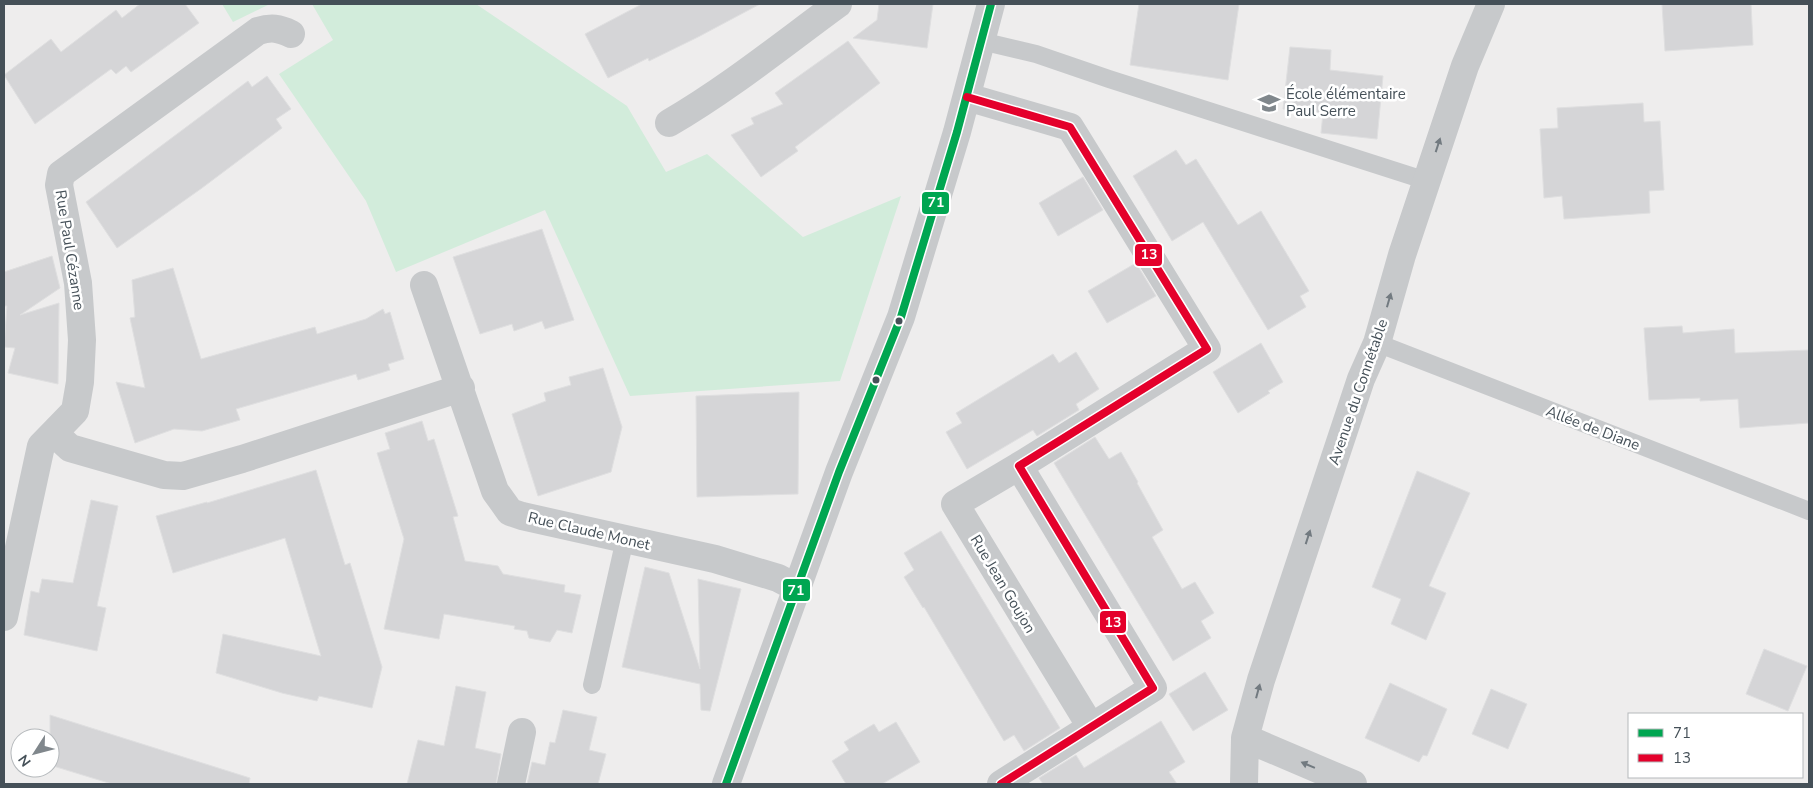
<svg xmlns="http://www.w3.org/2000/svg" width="1813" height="788" viewBox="0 0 1813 788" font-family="'Nunito Sans',sans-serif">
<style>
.green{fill:#d2ecdb}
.building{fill:#d5d5d7;stroke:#dfdfe0}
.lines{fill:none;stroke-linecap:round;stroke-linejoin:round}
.lane{stroke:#c7c9cb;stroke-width:18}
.street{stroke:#c7c9cb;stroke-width:28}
.bus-1-casing{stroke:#fff;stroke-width:11}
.bus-2-casing{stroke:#fff;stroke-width:11}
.bus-1{stroke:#00a651;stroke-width:8}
.bus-2{stroke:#e4002b;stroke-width:8}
.oneway{fill:#727a80}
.bus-dot{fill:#455058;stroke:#fff;stroke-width:2}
.labels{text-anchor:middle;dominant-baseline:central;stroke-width:5;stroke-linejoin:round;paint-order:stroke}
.poi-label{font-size:15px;fill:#455058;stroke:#fff;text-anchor:start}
.street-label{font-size:15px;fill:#455058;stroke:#fff}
.line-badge{stroke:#fff;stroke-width:2}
.badge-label{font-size:14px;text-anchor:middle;font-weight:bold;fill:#fff}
</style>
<rect width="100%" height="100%" fill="#eeeded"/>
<path class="green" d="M 222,4 L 270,4 L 233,22 Z
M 312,4 L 476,4 L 627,106 L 666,172 L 707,154 L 803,237 L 901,196 L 840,381 L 630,396 L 545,210 L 396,272 L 366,201 L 279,74 L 333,40 Z"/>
<path class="building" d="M 140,4 L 185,4 L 199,23 L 131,72 L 126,66 L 116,74 L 111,69 L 35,124 L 4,75 L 51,39 L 61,52 L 116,10 L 122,18 Z
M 642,4 L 760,4 L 698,37 L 649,61 L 648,58 L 608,78 L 585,34 Z
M 879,4 L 933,4 L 927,48 L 853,38 L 877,20 Z
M 1139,4 L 1239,4 L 1228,80 L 1130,65 Z
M 1662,4 L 1751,4 L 1753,45 L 1665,51 Z
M 848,41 L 880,83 L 795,147 L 798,151 L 761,177 L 731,135 L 754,124 L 751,118 L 783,104 L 775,93 Z
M 1290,47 L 1331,50 L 1330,70 L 1383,76 L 1377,139 L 1321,133 L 1323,113 L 1283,109 Z
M 267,76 L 291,109 L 276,119 L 282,128 L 202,188 L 117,248 L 86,202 L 248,81 L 252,87 Z
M 1643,103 L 1644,122 L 1660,121 L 1664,190 L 1649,191 L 1650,213 L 1564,219 L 1562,196 L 1544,198 L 1540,129 L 1558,128 L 1557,108 Z
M 1176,150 L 1186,165 L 1196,159 L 1238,225 L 1261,211 L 1309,291 L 1300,296 L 1306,307 L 1268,330 L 1203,222 L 1172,241 L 1133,176 Z
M 1083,177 L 1103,210 L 1058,236 L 1039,203 Z
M 542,229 L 574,320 L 545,329 L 542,321 L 514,331 L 512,324 L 480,334 L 453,257 Z
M 52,256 L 60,288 L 20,315 L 59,303 L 58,384 L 8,373 L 15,348 L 4,347 L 7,306 L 4,306 L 4,272 Z
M 1136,263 L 1156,296 L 1107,323 L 1088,291 Z
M 173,268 L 201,359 L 315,327 L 317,334 L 366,319 L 383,309 L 385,314 L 390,312 L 404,359 L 388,364 L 390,370 L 358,380 L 356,374 L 236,409 L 240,420 L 202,431 L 174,429 L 135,443 L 116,382 L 145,388 L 130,318 L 135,317 L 132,280 Z
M 1682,326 L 1683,333 L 1734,329 L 1735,353 L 1809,350 L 1809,423 L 1740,428 L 1738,399 L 1700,401 L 1700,398 L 1649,400 L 1644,328 Z
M 1261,343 L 1283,382 L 1268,391 L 1270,393 L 1238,413 L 1213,372 Z
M 1076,352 L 1099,389 L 1076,404 L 1079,410 L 1037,436 L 1033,430 L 967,469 L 946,432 L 962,423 L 956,413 L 1053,354 L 1059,363 Z
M 603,368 L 622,427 L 611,472 L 538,496 L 512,414 L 546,401 L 544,393 L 571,385 L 569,377 Z
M 799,392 L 798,494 L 697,497 L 696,396 Z
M 422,421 L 428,441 L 434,439 L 458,516 L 453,517 L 465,561 L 498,566 L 503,574 L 565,585 L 564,592 L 581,595 L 572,633 L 557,630 L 550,642 L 529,638 L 527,631 L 514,629 L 515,626 L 444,614 L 439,639 L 384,629 L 404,539 L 377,453 L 390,449 L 385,433 Z
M 1095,437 L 1109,459 L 1121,452 L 1138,482 L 1137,483 L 1163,530 L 1152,537 L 1182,589 L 1195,582 L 1214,613 L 1201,621 L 1211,638 L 1173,661 L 1054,463 Z
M 316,470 L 345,565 L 350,563 L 382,667 L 372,708 L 319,696 L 317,701 L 282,693 L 216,673 L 223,634 L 321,656 L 285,538 L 173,573 L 156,516 L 207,502 L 207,503 Z
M 1417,471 L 1470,493 L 1429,586 L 1446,593 L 1426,640 L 1391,624 L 1401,599 L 1372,587 Z
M 91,500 L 118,506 L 97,606 L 106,608 L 97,651 L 24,635 L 31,591 L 39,593 L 42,579 L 73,583 Z
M 941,531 L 1060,728 L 1024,751 L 1014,735 L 1004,741 L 924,607 L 923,608 L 904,577 L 914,570 L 904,553 Z
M 645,567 L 669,573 L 700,669 L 698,579 L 741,589 L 710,711 L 701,710 L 700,684 L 622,667 Z
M 1764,649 L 1807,666 L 1788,711 L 1746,694 Z
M 1205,672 L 1228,710 L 1193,731 L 1169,694 Z
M 1390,683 L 1447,709 L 1427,756 L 1423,755 L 1419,762 L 1365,738 Z
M 456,686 L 486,692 L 475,748 L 501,754 L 496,784 L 407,784 L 418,740 L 444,746 Z
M 1491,689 L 1527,704 L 1508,749 L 1472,734 Z
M 563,710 L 597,717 L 589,750 L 606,754 L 598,784 L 527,784 L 532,762 L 545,765 L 550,742 L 555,743 Z
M 50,715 L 250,778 L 249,784 L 112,784 L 50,765 Z
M 1161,721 L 1185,762 L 1169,772 L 1177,784 L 1043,784 L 1039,778 L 1076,755 L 1084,768 Z
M 896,722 L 920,762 L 882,784 L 846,784 L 832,761 L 849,750 L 844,742 L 874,724 L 879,732 Z"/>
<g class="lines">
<path class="lane" d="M 981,41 L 1036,54 L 1109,79 L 1427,181
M 1377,343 L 1809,511
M 592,685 L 625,539"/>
<path class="street" d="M 967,97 L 1070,127 L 1207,349 L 1019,466 L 1153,688 L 1001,784
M 669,123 C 729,88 782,45 838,4
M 424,285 L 495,491 L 510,512 L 522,516 L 715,559 L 778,578 L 797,588
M 55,434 L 70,448 L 164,475 L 183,476 L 242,459 L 461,388
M 1019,466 L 955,504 L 1091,727
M 4,617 L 41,446 L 75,411 L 80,382 L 82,340 L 78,283 L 59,185 L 61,174 L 258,31 C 271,27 279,28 291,34
M 1245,738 L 1353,784
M 511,784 L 522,732
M 726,784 L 839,472 L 901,317 L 957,132 L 991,4
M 1244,784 L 1245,738 L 1261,680 L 1361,379 L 1377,343 L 1402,255 L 1465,66 L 1491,4"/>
<g class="bus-1-casing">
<path id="bus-1" d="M 726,784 L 839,472 L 901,317 L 957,132 L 991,4"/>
</g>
<g class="bus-2-casing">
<path id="bus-2" d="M 967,97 L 1070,127 L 1207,349 L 1019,466 L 1153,688 L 1001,784"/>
</g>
<use href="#bus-1" class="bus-1"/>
<use href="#bus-2" class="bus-2"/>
</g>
<defs><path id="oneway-solid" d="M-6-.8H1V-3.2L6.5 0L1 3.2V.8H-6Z" transform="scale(1.25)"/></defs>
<g class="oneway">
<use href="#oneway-solid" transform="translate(1438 145) rotate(-72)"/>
<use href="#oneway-solid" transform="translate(1389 300) rotate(-74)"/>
<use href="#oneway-solid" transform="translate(1308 537) rotate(-72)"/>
<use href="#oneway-solid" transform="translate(1258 691) rotate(-75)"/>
<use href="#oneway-solid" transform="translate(1308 765) rotate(-157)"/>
</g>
<defs>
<g id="school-bare" transform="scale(1.725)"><path d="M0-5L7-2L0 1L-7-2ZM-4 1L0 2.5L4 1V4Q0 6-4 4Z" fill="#80878c" stroke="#fff" stroke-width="2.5" paint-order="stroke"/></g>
</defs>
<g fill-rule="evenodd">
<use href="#school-bare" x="1269" y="103"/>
</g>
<g class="bus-dot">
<circle cx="899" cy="321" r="4.5"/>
<circle cx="876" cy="380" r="4.5"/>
</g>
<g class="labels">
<g class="poi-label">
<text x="1286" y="94">École élémentaire<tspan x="1286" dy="17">Paul Serre</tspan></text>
</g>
<g class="street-label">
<text transform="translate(70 250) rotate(81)">Rue Paul Cézanne</text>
<text transform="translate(1358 392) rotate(-71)">Avenue du Connétable</text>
<text transform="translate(1593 428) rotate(21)">Allée de Diane</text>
<text transform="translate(589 531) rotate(13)">Rue Claude Monet</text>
<text transform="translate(1003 584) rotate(59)">Rue Jean Goujon</text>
</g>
</g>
<g class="line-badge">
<rect x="921" y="191" width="29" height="24" rx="5" fill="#00a651"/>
<rect x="1134" y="243" width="29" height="24" rx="5" fill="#e4002b"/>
<rect x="782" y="578" width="29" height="24" rx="5" fill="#00a651"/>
<rect x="1099" y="610" width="28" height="24" rx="5" fill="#e4002b"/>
</g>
<g class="badge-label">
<text x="936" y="207">71</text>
<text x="1149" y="259">13</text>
<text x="796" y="595">71</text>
<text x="1113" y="627">13</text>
</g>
<rect width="1813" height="788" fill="none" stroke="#455058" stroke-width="10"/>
<rect x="1628" y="713" width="175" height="65" fill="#ffffff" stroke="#b5b9bc"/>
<rect x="1638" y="729" width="25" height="8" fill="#00a651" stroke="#b5b9bc"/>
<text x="1673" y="738" font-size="15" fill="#455058">71</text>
<rect x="1638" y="754" width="25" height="8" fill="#e4002b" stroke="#b5b9bc"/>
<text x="1673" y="763" font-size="15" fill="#455058">13</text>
<g transform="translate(35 753) rotate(234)"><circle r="24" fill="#ffffff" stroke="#b5b9bc"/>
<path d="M0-4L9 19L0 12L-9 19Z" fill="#80878c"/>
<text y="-8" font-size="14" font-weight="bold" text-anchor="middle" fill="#455058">N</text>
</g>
</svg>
